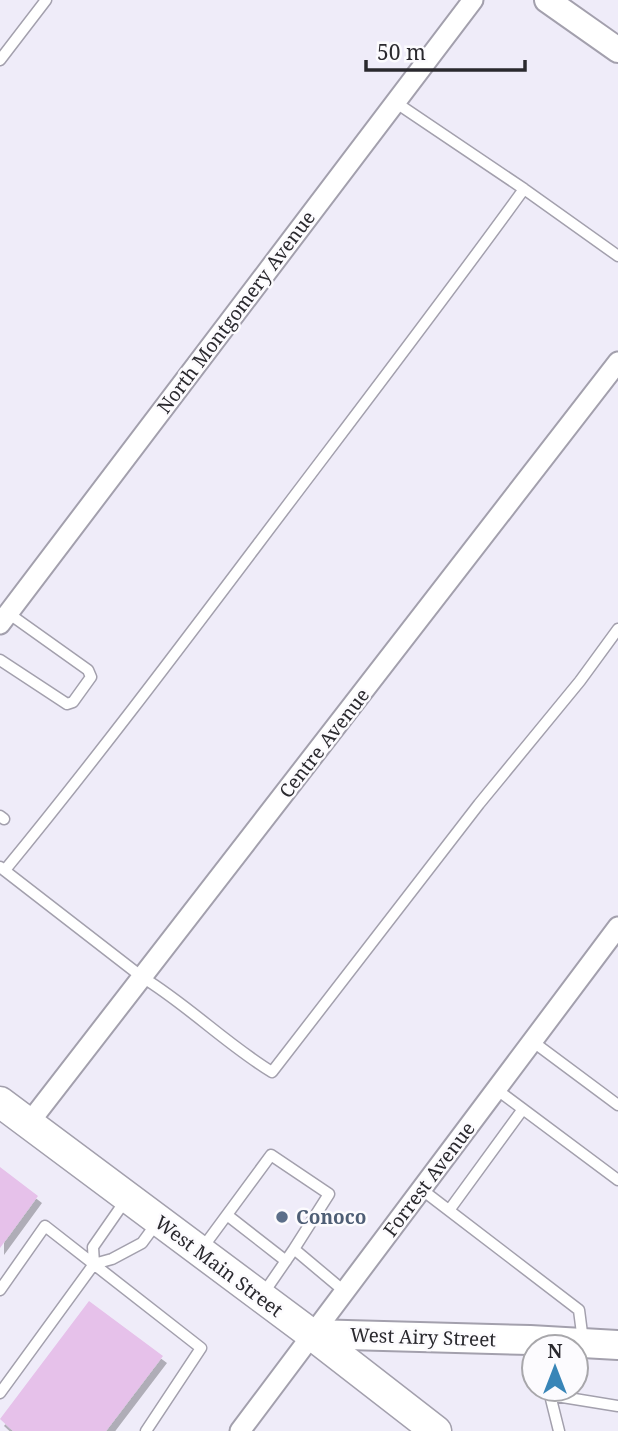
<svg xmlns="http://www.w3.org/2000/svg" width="618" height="1431" viewBox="0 0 618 1431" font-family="'Noto Serif',serif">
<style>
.building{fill:#e6c1ea;filter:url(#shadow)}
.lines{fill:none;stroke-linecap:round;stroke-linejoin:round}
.service-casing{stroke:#a3a0ad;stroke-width:13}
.minor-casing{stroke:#a3a0ad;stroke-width:23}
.tertiary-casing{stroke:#a3a0ad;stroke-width:28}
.secondary-casing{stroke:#a3a0ad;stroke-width:32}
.primary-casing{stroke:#a3a0ad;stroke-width:33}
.service{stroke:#fff;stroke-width:10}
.minor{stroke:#fff;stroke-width:19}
.tertiary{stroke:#fff;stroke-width:24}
.secondary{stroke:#fff;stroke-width:28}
.primary{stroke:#fff;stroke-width:30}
.service-dot{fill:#5c6f8a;stroke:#fcfbfe;stroke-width:2.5}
.labels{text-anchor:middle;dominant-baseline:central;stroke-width:5;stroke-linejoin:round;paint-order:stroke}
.street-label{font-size:19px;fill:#2a292e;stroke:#fcfbfe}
.service-label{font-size:19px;font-weight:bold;fill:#4e5e75;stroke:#fcfbfe;text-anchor:start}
</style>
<defs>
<filter id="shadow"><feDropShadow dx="4" dy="7" stdDeviation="0" flood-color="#0004"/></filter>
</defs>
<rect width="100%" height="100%" fill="#efecf9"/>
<path class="building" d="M 0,1167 L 38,1196 L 0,1248 Z
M 89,1301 L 163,1356 L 106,1431 L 13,1431 L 0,1419 Z"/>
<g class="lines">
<g class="service-casing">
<path id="service" d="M 0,60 L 46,0
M 395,102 L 524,189
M 0,660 L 67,704 L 73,702 L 91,677 L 88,670 L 8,613
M 0,816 L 4,819
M 0,867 L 142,977 C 188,1005 226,1044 272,1072 L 479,804 L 580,681 L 618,629
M 5,870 C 92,764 175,654 258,544 C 347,426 437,309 524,189 L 618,256
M 532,1041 L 618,1105
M 496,1089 L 618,1180
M 421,1189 L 579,1310 L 583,1341
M 450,1209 L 523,1109
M 227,1215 L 286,1261
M 201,1250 L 271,1155 L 329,1194 L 294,1249 L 344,1291
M 94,1264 L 112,1259 L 142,1243 L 156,1224
M 0,1290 L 45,1226 L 201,1348 L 146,1431
M 263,1294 L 294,1249
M 549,1389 L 550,1395 L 618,1406
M 0,1393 L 94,1264 L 93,1247 L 125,1201
M 550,1395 L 559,1431"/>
</g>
<g class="minor-casing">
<path id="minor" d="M 0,624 L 473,0
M 29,1123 L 618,362
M 240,1431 L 618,927"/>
</g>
<g class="tertiary-casing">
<path id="tertiary" d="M 547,0 L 618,50"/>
</g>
<g class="secondary-casing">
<path id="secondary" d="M 311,1334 L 530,1340 L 618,1345"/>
</g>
<g class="primary-casing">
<path id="primary" d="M 0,1102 L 311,1334 L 436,1431"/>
</g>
<use href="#service" class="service"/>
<use href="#minor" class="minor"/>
<use href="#tertiary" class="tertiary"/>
<use href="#secondary" class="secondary"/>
<use href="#primary" class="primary"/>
</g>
<circle class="service-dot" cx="282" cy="1217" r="7"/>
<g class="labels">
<g class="street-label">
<text transform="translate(236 312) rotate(-53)">North Montgomery Avenue</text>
<text transform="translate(324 743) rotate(-52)">Centre Avenue</text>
<text transform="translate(429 1179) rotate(-53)">Forrest Avenue</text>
<text transform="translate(219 1266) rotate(37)">West Main Street</text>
<text transform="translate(423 1337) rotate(2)">West Airy Street</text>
</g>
<g class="service-label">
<text x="296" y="1217">Conoco</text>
</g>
</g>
<g transform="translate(555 1368)"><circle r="33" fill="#fcfbfe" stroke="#a8a7ab" stroke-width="2"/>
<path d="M0-5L12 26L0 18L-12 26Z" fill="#3885b7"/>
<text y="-10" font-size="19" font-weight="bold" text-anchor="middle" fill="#2a292e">N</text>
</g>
<path d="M366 60v10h159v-10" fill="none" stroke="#2a292e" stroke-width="3.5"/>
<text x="377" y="60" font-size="21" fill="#2a292e" stroke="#fcfbfe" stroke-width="5" paint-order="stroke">50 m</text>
</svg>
